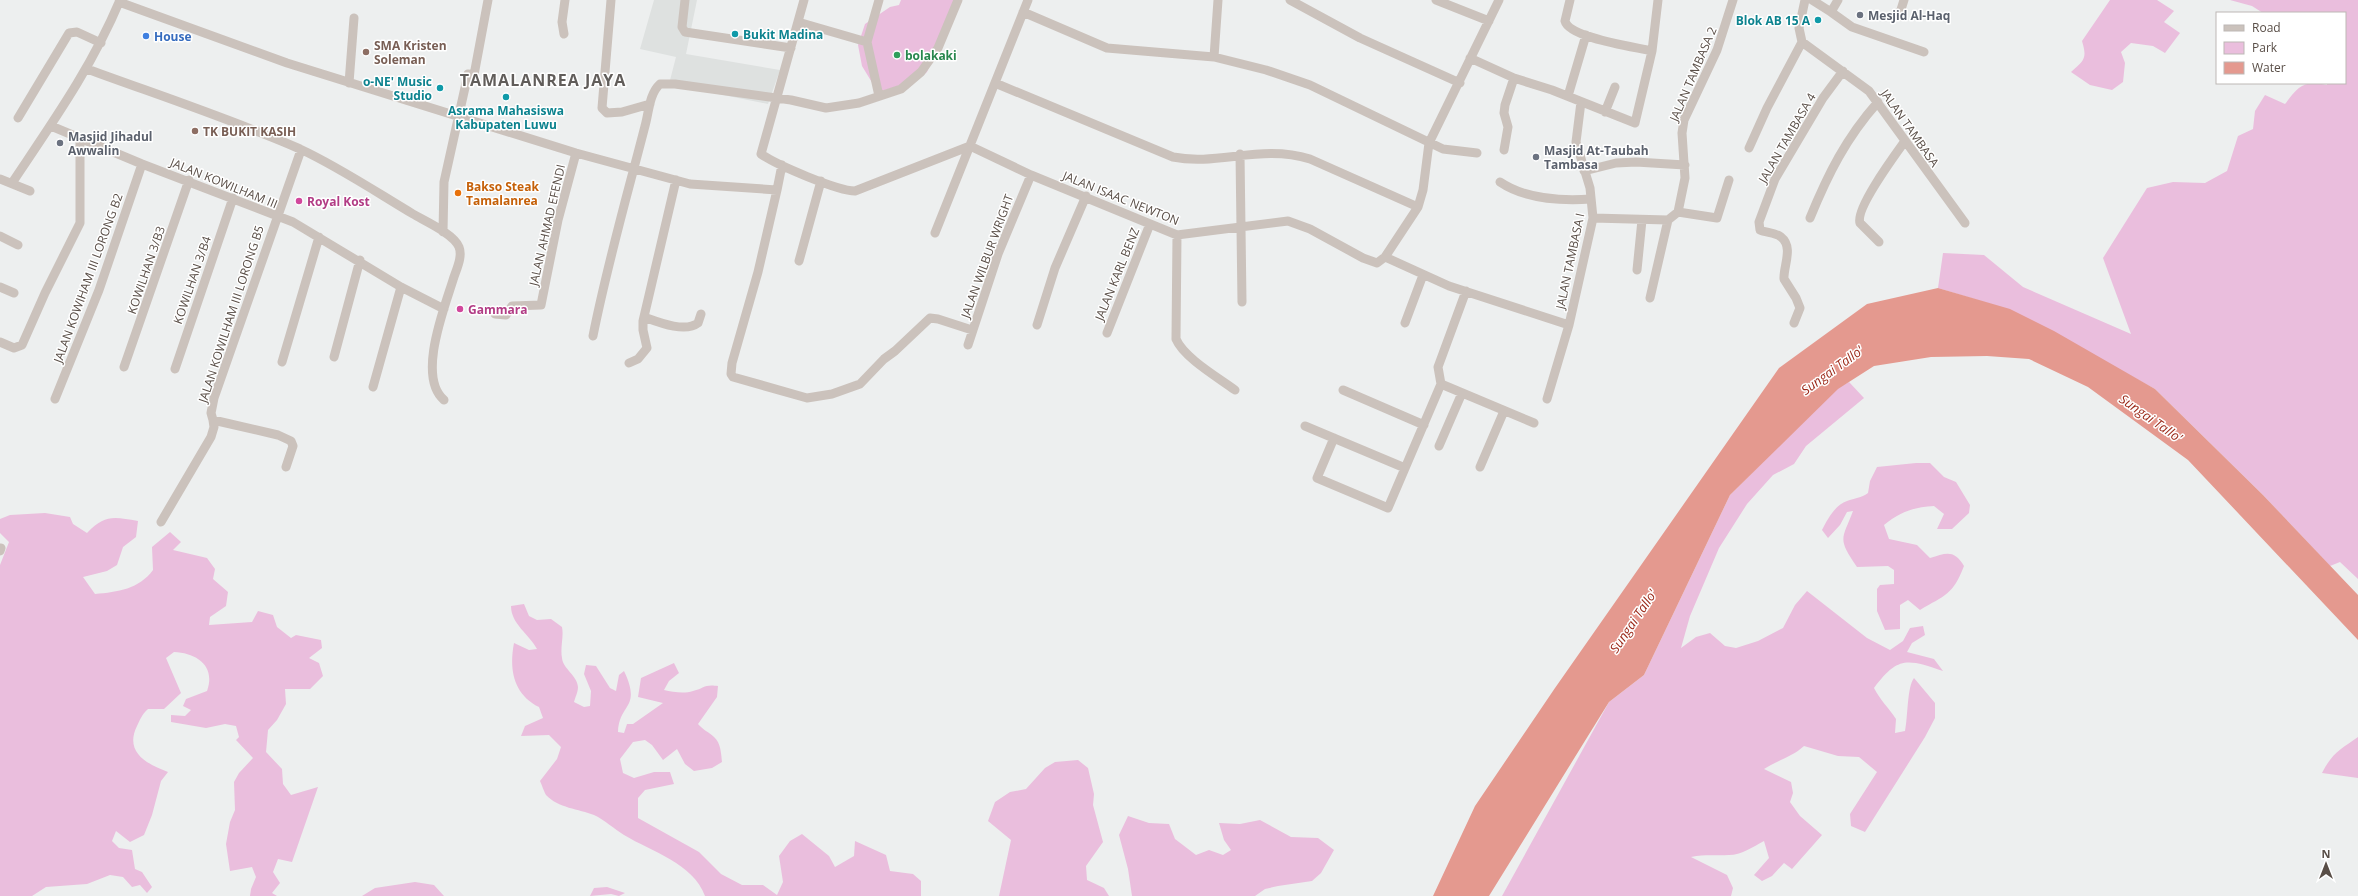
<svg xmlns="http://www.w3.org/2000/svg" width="2358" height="896" viewBox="0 0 2358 896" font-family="'Open Sans',sans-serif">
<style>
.education{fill:#dee1e0}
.green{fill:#eabedd}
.water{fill:#e4998f}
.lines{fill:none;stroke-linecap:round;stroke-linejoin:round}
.street{stroke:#cbc2bc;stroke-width:9}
.worship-dot{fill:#6b7280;stroke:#fff;stroke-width:1.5}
.culture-dot{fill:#0f9aa8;stroke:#fff;stroke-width:1.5}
.shop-dot{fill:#3f7fe0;stroke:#fff;stroke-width:1.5}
.education-dot{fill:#8d6e63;stroke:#fff;stroke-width:1.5}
.leisure-dot{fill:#2e9e5b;stroke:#fff;stroke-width:1.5}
.food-dot{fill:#e8710a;stroke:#fff;stroke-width:1.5}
.hotel-dot{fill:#d1479c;stroke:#fff;stroke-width:1.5}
.labels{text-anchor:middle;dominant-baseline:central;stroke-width:3;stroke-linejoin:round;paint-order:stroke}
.worship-label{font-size:12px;font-weight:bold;fill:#5b616d;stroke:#fff;text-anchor:start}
.culture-label{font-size:12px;font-weight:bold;fill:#0d838f;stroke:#fff;text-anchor:end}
.shop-label{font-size:12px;font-weight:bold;fill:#366cbe;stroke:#fff;text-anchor:start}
.education-label{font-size:12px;font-weight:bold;fill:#785e54;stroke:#fff;text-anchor:start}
.leisure-label{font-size:12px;font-weight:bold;fill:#27864d;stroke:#fff;text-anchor:start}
.street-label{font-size:12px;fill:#594e47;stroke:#fff}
.food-label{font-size:12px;font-weight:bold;fill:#c56008;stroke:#fff;text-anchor:start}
.hotel-label{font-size:12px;font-weight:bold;fill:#b23c85;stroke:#fff;text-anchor:start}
.water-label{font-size:13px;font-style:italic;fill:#9b2818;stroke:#fff}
.district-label{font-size:16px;font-weight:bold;letter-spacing:1px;fill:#615d5a;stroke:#fff}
</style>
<rect width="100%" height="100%" fill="#edefef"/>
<path class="education" d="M 654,0 L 697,0 L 686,54 L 780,70 L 768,104 L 669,84 L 676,57 L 640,49 Z"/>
<path class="green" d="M 901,0 L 958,0 L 927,72 L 906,90 L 882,99 L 862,66 L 858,45 L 865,24 L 890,7 L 899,5 Z
M 2110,0 L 2157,0 L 2174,11 L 2164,22 L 2180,33 L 2165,53 L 2153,46 L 2131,43 L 2121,52 L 2125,63 L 2123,82 L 2112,90 L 2090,85 L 2071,72 C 2085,60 2087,58 2082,41 Z
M 2230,0 L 2358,0 L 2358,579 L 2340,562 L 2330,566 L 2263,495 L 2155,389 L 2010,310 L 1938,288 L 1943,253 L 1984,255 L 2023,287 L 2131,334 L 2103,258 L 2147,188 L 2173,182 L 2205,183 L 2227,171 L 2238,136 L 2253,129 L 2255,111 L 2265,95 L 2285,104 C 2299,86 2303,80 2327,85 L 2327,83 L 2345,83 L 2345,13 L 2263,13 L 2252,6 Z
M 1849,382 L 1864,398 L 1806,446 L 1794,464 L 1773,475 L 1747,504 L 1719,548 L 1690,616 L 1681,648 L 1696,637 L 1710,633 L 1725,646 L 1736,648 L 1758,641 L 1783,628 L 1795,605 L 1807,591 L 1867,638 L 1890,650 L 1903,641 L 1910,628 L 1923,626 L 1925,635 L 1912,643 L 1907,652 L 1934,659 L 1943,671 C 1907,659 1898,656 1874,688 C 1880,700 1889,708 1896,719 L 1895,733 L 1905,731 C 1908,717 1907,687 1914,678 L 1935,703 L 1935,718 L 1925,737 L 1865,832 L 1851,826 L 1850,814 L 1877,772 L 1859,757 L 1838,756 L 1804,746 C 1792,757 1778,760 1764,769 L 1791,782 L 1793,793 L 1790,802 L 1800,816 L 1822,835 L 1792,869 L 1784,863 L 1772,876 L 1762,881 L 1754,875 L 1769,858 L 1764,841 C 1753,847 1741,855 1729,855 C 1715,856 1706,854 1691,857 L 1727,875 L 1733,888 L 1731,896 L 1502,896 L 1609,702 L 1644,675 L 1730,495 L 1838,388 Z
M 1916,463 L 1930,463 L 1944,477 L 1956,482 L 1970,505 L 1969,513 L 1952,529 L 1937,529 L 1944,514 L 1934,506 C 1914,507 1900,512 1884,525 L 1889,539 L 1917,545 L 1930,558 C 1946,553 1954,549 1964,566 C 1953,595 1945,595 1920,610 L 1908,600 L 1900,605 L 1900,629 L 1885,630 L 1877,611 L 1877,589 L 1880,585 L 1894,584 L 1894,570 L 1888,566 L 1857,567 C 1837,538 1842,540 1853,511 L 1847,512 L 1840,525 L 1828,538 L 1822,530 C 1827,520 1835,505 1847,501 C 1855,498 1861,498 1868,493 L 1870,481 L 1877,467 Z
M 45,513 L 70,517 L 73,524 L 87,533 C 105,514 114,517 138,521 L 136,537 L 123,547 L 117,565 L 107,571 L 83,577 L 95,594 C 118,592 139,589 153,570 L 152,547 L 170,532 L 181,542 L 173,550 L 207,558 L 215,569 L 213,579 L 228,592 L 226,606 L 210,617 L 209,625 L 252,622 L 258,611 L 273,615 L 277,627 L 291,638 L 296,635 L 321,640 L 322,648 L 309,658 L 319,663 L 323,676 L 310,689 L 285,689 L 286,704 L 277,720 L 268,730 L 266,752 L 282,769 L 283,784 L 291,795 L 318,787 L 292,862 L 278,859 L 273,872 L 280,883 L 272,893 L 277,896 L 250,896 L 251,889 L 256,877 L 252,867 L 230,871 L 226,844 L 230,822 L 235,810 L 234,782 L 239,773 L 253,758 L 236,740 L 239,737 L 236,726 L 225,724 L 206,728 L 171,722 L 171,715 L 185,716 L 191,710 L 183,706 L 186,699 L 207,691 C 216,666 197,653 174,652 L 166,658 L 181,693 L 164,709 L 148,709 C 142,714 140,720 137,726 C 124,752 147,764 168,772 L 161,781 L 152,815 L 144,835 L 130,842 L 116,831 L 112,841 L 119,848 L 132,850 L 135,869 L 142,872 L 152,887 L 147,893 L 140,885 L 132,887 L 123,877 L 110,875 L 87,884 L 46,887 L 32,896 L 0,896 L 0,565 L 9,542 L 0,533 L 0,519 L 10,515 Z
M 524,604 L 529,616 L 537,620 L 551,619 L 562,627 C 564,637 560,647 562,658 C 563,669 577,675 578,687 C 578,692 575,698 574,702 L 584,707 L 590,706 L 591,691 L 584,674 L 586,665 L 596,666 L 610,688 L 616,691 L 619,675 L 624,671 C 642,709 619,703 618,732 L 624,733 L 627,724 L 633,724 L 663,703 L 638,697 L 641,678 L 674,663 L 679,673 L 669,681 L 664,690 C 673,692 684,694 693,691 C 705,688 704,684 718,686 L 717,697 L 698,724 C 703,730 709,732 714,737 C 721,743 721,754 722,762 L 712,768 L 694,771 L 685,764 L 677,749 L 663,760 L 652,745 L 645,740 L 633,742 L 620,759 L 623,773 L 634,778 L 654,772 L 670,772 L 674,784 L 645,790 L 638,798 L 638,818 L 699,852 L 721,874 L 742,885 L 763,885 L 777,895 L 783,882 L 779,856 L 790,841 L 802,834 L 829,856 L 835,867 L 854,856 L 855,841 L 886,855 L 890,871 L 913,874 L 921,881 L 921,896 L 705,896 C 693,863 652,852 624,835 C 614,829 605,820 594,815 C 579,809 558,808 546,795 C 544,792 542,785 540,781 L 557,759 L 561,747 L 549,735 L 521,736 L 525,726 L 543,718 L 539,707 C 513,694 509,669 514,643 L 529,650 L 537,649 C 529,634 511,624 511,606 Z
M 2358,737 L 2358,778 L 2322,773 C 2332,753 2341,749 2358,737 Z
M 1078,760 L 1088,768 L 1094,794 L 1093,805 L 1103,842 L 1086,866 L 1087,880 L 1104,888 L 1109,896 L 999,896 L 1011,840 L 988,821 L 995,802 L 1010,792 L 1026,789 L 1045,768 L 1055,762 Z
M 1128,816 L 1149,823 L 1169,824 L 1175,839 L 1196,855 L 1209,850 L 1223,855 L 1231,850 L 1224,840 L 1219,823 L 1240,824 L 1260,820 L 1291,837 L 1318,838 L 1334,850 L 1321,873 L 1312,881 L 1278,886 L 1265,889 L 1255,896 L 1132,896 L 1128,869 L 1119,835 Z
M 415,882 L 434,885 L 444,896 L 362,896 L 375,888 Z
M 607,887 L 625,893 L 619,896 L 611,894 L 590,896 L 594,888 Z"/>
<path class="water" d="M 1938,288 L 2010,309 L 2054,331 L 2155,389 L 2263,495 L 2358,595 L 2358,640 L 2188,460 L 2088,387 L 2029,359 L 1987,356 L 1931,357 L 1874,366 L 1838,389 L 1730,495 L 1644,675 L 1609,702 L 1489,896 L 1433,896 L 1475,806 L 1555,688 L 1779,368 L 1867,304 Z"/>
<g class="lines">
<path class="street" d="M 611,0 L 602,108 L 607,113 L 622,112 L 650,104
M 685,0 L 682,27 L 685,32 L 791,48
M 804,0 L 761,154 C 776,165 838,191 855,191 L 970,146
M 879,0 L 867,42 L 879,96
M 1290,0 L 1360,38 L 1460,83
M 1436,0 L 1489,21
M 1570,0 L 1565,21 C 1569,38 1636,47 1652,51
M 1805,0 L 1799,28 L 1802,42 L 1869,91 L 1965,223
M 1812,0 L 1831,12 L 1838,0
M 119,2 L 287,63 L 576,153 L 690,184 L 777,190 L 782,165
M 1023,12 L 1107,48 L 1214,57 L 1266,70 L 1310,85 L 1443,149 L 1477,153
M 1831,12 L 1852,27 L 1924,52
M 1899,16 L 1904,0
M 798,22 L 867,42
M 564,34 L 562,22 L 565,0
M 1214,57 L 1218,0
M 1470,58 L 1514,78 L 1552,90 L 1635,123 L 1652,51 L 1658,0
M 87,69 C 158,95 231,119 300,149 C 339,167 376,192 413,214 C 425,221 454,234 459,247 C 463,257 456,270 453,280 C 444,309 417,377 444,400
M 349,83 L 354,18
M 995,83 L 1173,157 C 1218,166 1261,144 1310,159 L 1418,207
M 1568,96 L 1586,35
M 1605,112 L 1615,87
M 18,118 L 69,33 L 77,32 L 101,43
M 51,126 L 142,164 L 293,222 L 401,287 L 444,309
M 970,146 L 1031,175 L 1177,235 L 1288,221 L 1310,229 L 1363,258 L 1377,263 L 1385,257 L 1418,207 L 1423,190 L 1429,143 L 1499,0
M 1749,148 L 1767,108 L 1802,42
M 1504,150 L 1508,127 L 1504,113 L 1505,105 L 1514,78
M 1240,154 L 1242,302
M 1584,171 L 1616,163 L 1636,162 L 1685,165
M 0,179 L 30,191
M 1500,182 C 1525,199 1561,201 1591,199
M 12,183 C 52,123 92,67 120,0
M 777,190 L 758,272 L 732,363 L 731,374 L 733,377 L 807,398 L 832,394 L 860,384 L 884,359 L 895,351 L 930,318 L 938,319 L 972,330
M 1678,212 L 1717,218 L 1729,180
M 1593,218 L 1668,220 L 1678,212 L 1685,178 L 1682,133 L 1684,120 L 1717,50 L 1733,0
M 1810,218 C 1828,174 1846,138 1878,102
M 443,232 L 444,182 L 468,74 L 474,75 L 488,0
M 935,233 L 1028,0
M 1177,235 L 1176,339 C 1184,358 1219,378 1235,390
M 0,236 L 18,245
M 1879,242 L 1860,223 C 1855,209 1895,155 1905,141
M 1385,257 L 1449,286 L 1569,325
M 799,261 L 821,181
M 1637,270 L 1642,220
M 0,287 L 14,293
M 1650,298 L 1668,220
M 495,314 L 506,315 L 512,306 L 541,305 L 558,220 L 576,153
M 644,317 C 658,322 685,333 698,323 L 701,314
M 1405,323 L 1423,275
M 1794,323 L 1800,308 L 1796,298 L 1784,279 C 1783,267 1794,247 1781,237 C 1775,232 1766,233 1760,230 L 1759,222 L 1775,179 L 1823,98 L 1843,71
M 1037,325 L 1055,268 L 1086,196
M 1107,333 L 1150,224
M 593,336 C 607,265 627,196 645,126 C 649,112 649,94 660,84 L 675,84 L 791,100 L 826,108 L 859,103 L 901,89 L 921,72 L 938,48 L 958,0
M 0,342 L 14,348 L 22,345 L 45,293 L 80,223 L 80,138
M 968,345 L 998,254 L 1031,175
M 334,357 L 360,260
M 282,362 L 319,237
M 629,363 L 638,359 L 647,348 L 643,330 L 643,321 L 676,180
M 124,367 L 189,180
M 175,369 L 233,198
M 1441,384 L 1534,423
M 373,387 L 401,287
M 1343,390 L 1424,425
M 55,399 L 99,290 L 142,164
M 1547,399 L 1569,325 L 1593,218 L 1590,188 L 1576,142 L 1581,102
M 213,420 L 211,413 L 214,398 L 301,150
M 1305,426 L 1405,468
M 1334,438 L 1317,478 L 1388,508 L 1441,384 L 1438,367 L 1466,291
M 1439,446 L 1462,393
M 1480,467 L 1504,411
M 161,522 L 211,437 L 214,427 L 213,420 L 278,435 L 291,441 L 293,446 L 286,467
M 0,551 L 1,548"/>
</g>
<g class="worship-dot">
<circle cx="1860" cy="15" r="4"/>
<circle cx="60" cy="143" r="4"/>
<circle cx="1536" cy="157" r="4"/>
</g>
<g class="culture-dot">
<circle cx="1818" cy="20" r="4"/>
<circle cx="735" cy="34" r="4"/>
<circle cx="440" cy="88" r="4"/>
<circle cx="506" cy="97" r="4"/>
</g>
<circle class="shop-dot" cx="146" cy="36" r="4"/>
<g class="education-dot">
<circle cx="366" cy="52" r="4"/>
<circle cx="195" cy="131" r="4"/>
</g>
<circle class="leisure-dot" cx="897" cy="55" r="4"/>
<circle class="food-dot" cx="458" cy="193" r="4"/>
<g class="hotel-dot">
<circle cx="299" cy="201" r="4"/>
<circle cx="460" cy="309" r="4"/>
</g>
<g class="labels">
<g class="worship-label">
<text x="1868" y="15">Mesjid Al-Haq</text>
<text x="68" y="136">Masjid Jihadul<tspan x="68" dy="14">Awwalin</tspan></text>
<text x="1544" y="150">Masjid At-Taubah<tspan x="1544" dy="14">Tambasa</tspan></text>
</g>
<g class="culture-label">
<text x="1810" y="20">Blok AB 15 A</text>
<text x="743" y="34" text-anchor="start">Bukit Madina</text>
<text x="432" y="81">o-NE' Music<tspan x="432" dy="14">Studio</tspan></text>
<text x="506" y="110" text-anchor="middle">Asrama Mahasiswa<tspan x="506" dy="14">Kabupaten Luwu</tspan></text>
</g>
<g class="shop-label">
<text x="154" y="36">House</text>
</g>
<g class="education-label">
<text x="374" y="45">SMA Kristen<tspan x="374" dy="14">Soleman</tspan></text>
<text x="203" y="131">TK BUKIT KASIH</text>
</g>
<g class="leisure-label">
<text x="905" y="55">bolakaki</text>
</g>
<g class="street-label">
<text transform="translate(1693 74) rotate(-67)">JALAN TAMBASA 2</text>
<text transform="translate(1910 128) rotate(55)">JALAN TAMBASA</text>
<text transform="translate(1787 138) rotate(-60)">JALAN TAMBASA 4</text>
<text transform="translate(224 183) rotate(22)">JALAN KOWILHAM III</text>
<text transform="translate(1121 198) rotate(22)">JALAN ISAAC NEWTON</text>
<text transform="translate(547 225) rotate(-77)">JALAN AHMAD EFENDI</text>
<text transform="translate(987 256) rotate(-70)">JALAN WILBUR WRIGHT</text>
<text transform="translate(1570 261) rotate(-78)">JALAN TAMBASA I</text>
<text transform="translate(146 270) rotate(-71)">KOWILHAN 3/B3</text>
<text transform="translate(1117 274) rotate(-68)">JALAN KARL BENZ</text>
<text transform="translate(88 278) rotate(-70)">JALAN KOWIHAM III LORONG B2</text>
<text transform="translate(192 280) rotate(-71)">KOWILHAN 3/B4</text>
<text transform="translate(231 314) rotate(-72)">JALAN KOWILHAM III LORONG B5</text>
</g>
<g class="food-label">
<text x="466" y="186">Bakso Steak<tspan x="466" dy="14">Tamalanrea</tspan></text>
</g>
<g class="hotel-label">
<text x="307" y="201">Royal Kost</text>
<text x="468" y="309">Gammara</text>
</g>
<g class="water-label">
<text transform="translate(1832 370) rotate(-36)">Sungai Tallo'</text>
<text transform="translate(2151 418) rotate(35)">Sungai Tallo'</text>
<text transform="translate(1633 621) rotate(-56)">Sungai Tallo'</text>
</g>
<g class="district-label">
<text x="543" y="80">TAMALANREA JAYA</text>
</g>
</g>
<rect x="2216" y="12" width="130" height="72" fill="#ffffff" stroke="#bdb8b5"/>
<rect x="2224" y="25" width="20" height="6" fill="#cbc2bc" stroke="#bdb8b5"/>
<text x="2252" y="32" font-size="12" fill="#594e47">Road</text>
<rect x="2224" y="42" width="20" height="12" fill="#eabedd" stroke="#bdb8b5"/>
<text x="2252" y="52" font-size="12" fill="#594e47">Park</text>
<rect x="2224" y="62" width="20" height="12" fill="#e4998f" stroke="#bdb8b5"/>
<text x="2252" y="72" font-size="12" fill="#594e47">Water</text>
<g transform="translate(2326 864)" stroke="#ffffff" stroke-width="3" paint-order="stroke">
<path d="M0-3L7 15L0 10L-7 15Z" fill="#594e47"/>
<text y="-6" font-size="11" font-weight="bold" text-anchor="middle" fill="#594e47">N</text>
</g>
</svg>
